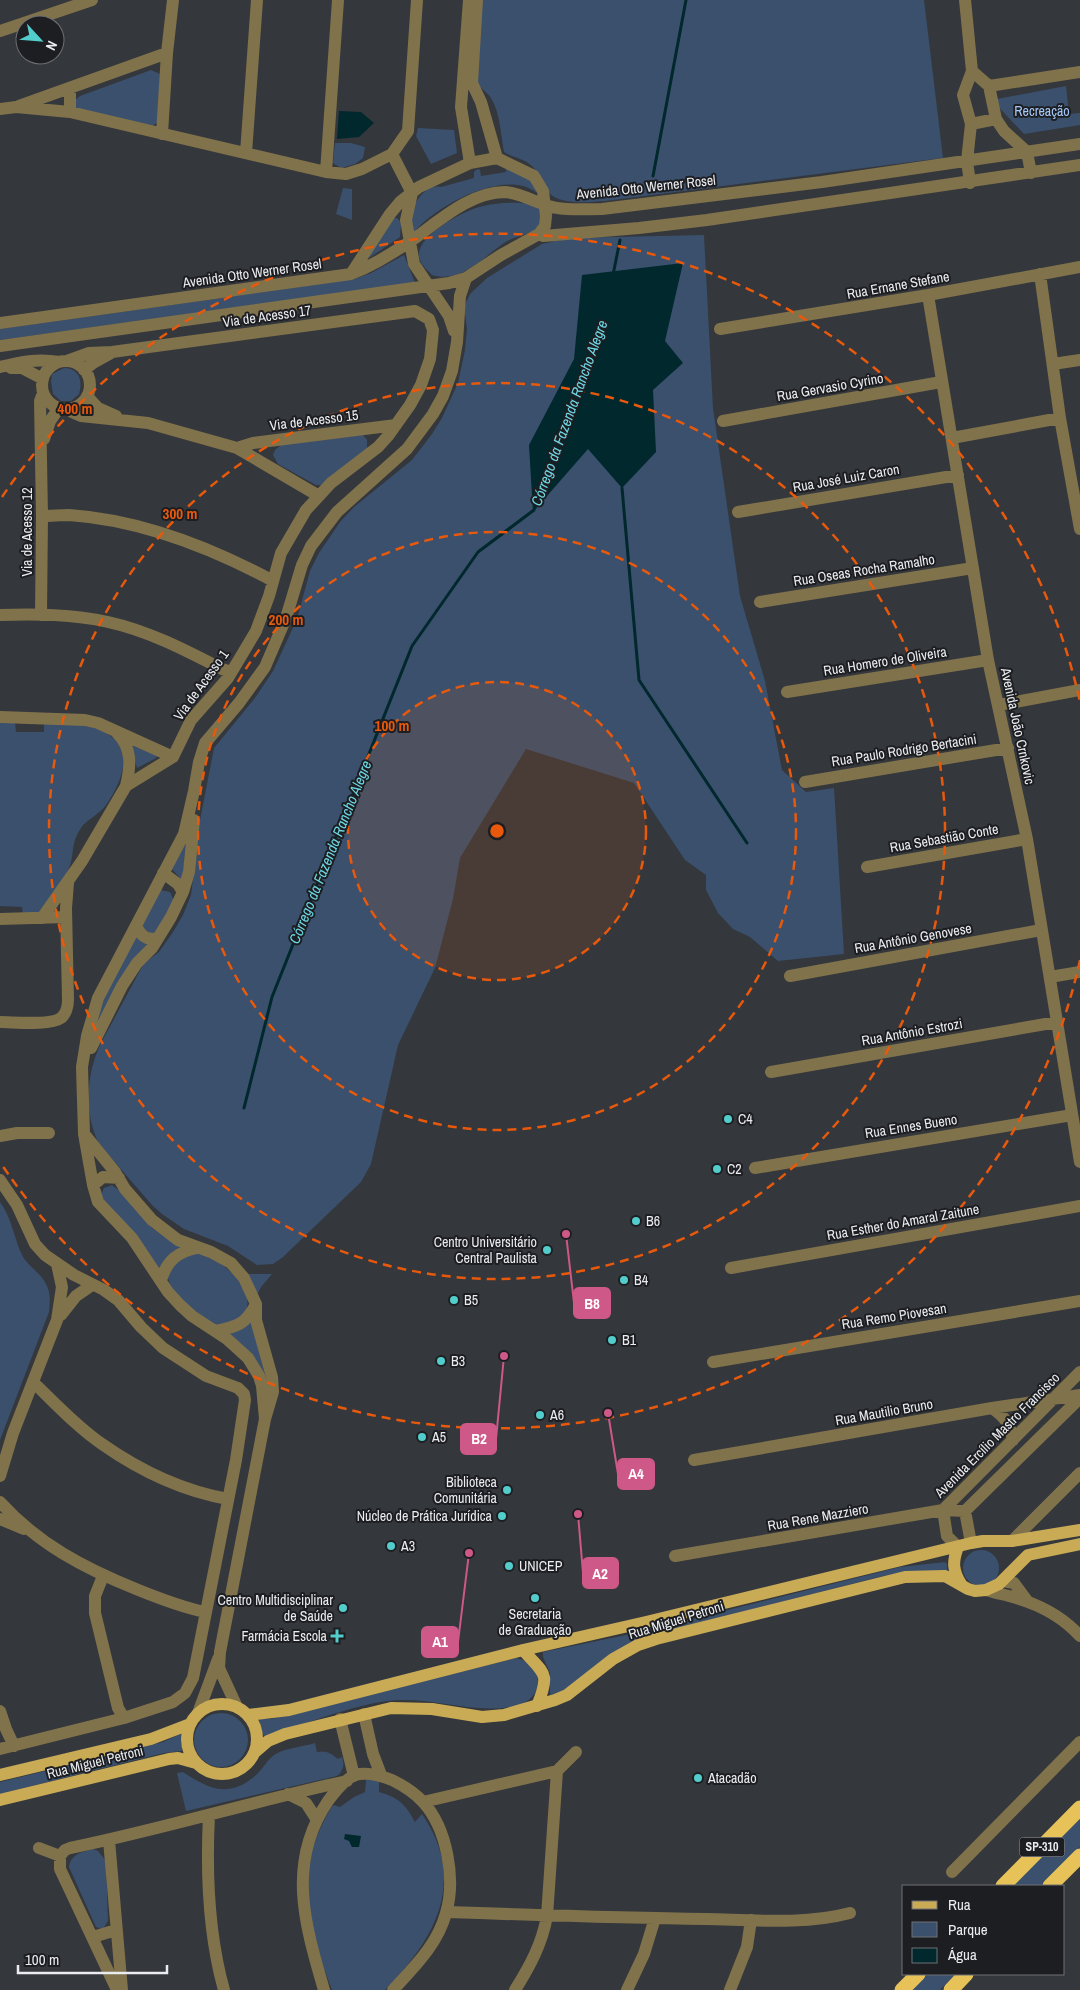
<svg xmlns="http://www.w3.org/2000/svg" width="1080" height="1990" viewBox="0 0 1080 1990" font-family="'Archivo Narrow',sans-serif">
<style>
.green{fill:#3a506d}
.water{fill:#01282d}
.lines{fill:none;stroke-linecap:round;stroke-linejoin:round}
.stream{stroke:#01282d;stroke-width:3}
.minor{stroke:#80724b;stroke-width:12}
.major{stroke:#c9ab56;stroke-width:12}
.highway{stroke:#e6c258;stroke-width:15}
.ring{fill:none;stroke:#e8590c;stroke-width:2.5;stroke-dasharray:9 6}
.poi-dot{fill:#53cdcb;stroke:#1d1e21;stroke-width:2}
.labels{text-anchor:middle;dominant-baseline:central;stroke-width:4;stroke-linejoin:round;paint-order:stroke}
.shield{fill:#1d1e21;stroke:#acaeb2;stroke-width:1}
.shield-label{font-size:12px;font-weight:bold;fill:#eaecf0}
.park-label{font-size:14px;fill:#a5c9fa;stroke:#1d1e21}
.street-label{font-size:14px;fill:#eaecf0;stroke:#1d1e21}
.poi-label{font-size:14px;fill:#eaecf0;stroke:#1d1e21;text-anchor:start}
.water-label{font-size:15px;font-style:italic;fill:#6cd7e5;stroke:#1d1e21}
.centre{fill:#e8590c;stroke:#1d1e21;stroke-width:2.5}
.ring-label{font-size:15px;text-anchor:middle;font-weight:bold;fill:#e8590c;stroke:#1d1e21;stroke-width:4;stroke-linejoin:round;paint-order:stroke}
.leader{fill:none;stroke:#ce5888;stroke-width:2}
.callout-dot{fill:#ce5888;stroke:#1d1e21;stroke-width:2}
.callout{fill:#ce5888;stroke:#ce5888;stroke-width:2}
.callout-label{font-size:15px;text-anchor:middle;font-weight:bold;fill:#fff}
</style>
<rect width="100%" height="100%" fill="#34373c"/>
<path class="green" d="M 482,0 L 924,0 L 943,158 L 605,201 C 589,202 561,206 548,192 C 541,184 539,173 532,166 C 523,158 513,158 504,152 C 501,136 500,112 491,98 C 486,91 480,89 476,80 Z
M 151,70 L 160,74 L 158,122 L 151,127 L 75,109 L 75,100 L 80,96 Z
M 1066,86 L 1069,114 L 1080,113 L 1080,125 L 1024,134 L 992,100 Z
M 418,128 L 454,130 L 457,153 L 431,164 L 416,136 Z
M 335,143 L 351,143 L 365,147 L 363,158 L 355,164 L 341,168 L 333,163 Z
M 506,168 L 531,176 L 537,193 C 506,167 435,206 414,232 C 413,228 411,223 411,220 C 411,205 425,183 441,187 L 474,178 L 474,172 L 477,169 L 480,170 L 481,176 L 506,172 Z
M 343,188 L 352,189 L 352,220 L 336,214 Z
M 521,203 L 531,204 L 542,211 L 543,220 C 541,223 538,227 536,229 C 531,234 512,237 504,243 C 483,257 461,284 432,275 C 427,270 420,264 419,257 C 416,235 465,210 483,206 C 495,203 509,202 521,203 Z
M 393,218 L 397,218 L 401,222 L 400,237 L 369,258 L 380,235 Z
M 704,235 L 713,408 L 740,596 L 765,681 L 782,770 L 806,792 L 834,788 L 844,954 L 778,961 L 750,937 L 733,929 L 718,913 L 706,890 L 706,875 L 685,860 L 634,783 L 526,749 L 460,858 L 453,899 L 435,968 L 398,1045 L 371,1164 L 361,1182 L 283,1257 L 273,1264 L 257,1265 L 228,1246 L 184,1229 L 162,1214 L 152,1205 L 99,1144 C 84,1114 86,1076 100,1045 L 144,963 L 159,952 L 173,932 L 183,915 L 191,895 L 200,820 L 214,748 L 255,698 L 273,671 L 297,619 L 310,571 L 319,553 L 340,522 L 354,507 L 412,460 L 432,434 L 442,418 L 458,383 L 465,350 L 467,329 L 464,307 L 470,294 L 487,278 L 542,244 L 568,238 Z
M 404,255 L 415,283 L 0,340 L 0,329 L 355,279 L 371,273 Z
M 64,368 C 79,368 83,380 79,394 L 71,401 L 61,401 L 53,394 L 51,381 L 52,374 Z
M 363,435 L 367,440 L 367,449 L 321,485 L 316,485 L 278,464 L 273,455 L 275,450 L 281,445 Z
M 0,722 L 15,722 L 16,732 L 44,732 L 44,724 L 49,722 C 63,724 80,724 94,728 C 137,741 125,778 106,805 C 99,815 87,819 81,828 C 70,844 75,854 69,868 C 64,883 51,897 43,911 L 23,916 L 22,907 L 0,906 Z
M 130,741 L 157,756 L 156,758 L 137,768 Z
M 186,835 L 183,878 L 181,879 L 171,868 Z
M 161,890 L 170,892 L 174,901 L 157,932 L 150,934 L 140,926 Z
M 134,933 L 147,944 L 96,1029 L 103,994 Z
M 112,1185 L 121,1192 L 152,1228 L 180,1247 L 160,1269 L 100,1197 L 104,1188 Z
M 0,1202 C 12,1218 14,1239 23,1257 C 29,1267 41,1273 46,1284 C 51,1293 50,1302 49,1312 L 0,1440 Z
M 190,1253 C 194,1254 198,1253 202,1254 C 221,1258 261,1294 243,1315 C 238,1320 226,1323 218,1326 C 201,1315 166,1297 168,1273 L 180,1258 Z
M 248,1274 L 272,1274 L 261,1287 L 257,1295 Z
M 251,1321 L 269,1390 L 228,1334 Z
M963 1568a18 18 0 1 1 36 0a18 18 0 1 1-36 0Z
M 945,1562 L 947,1564 L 947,1571 L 893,1574 L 875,1578 L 686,1626 L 562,1691 L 551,1695 L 550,1694 L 550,1673 L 543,1657 L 543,1652 L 636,1633 L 900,1567 Z
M 516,1658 C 544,1662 547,1699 515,1706 C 477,1714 442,1700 404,1700 C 379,1700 357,1707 333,1714 C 310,1722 287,1728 264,1737 L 259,1721 L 260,1719 L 271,1719 Z
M194 1740a27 27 0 1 1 54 0a27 27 0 1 1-54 0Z
M 180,1734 L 182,1736 L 182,1751 L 164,1753 L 0,1794 L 0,1782 L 163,1742 Z
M 315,1743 L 317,1752 C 326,1750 331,1753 338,1759 L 342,1757 C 345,1765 343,1771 337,1776 L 186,1811 L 177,1773 L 183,1772 C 209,1789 229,1799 256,1775 C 263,1769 267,1760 274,1755 C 284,1748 302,1747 315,1743 Z
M 366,1780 L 379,1780 L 379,1792 C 398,1797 406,1805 415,1822 L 422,1814 C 468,1881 435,1939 385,1990 L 332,1990 C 319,1956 307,1917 306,1881 C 306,1859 321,1823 333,1805 L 340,1807 L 354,1797 L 365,1792 Z
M 1080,1815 L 1080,1847 L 1041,1886 L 1010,1886 Z
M 93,1849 L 98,1851 L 106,1861 L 108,1921 L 103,1929 L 96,1927 L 69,1867 C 71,1854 82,1852 93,1849 Z
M 923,1974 L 956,1974 L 940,1990 L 907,1990 Z"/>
<path class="water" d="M 339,111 L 361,112 L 374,123 L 359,137 L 337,139 Z
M 683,263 L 665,341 L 683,363 L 653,390 L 656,452 L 622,488 L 588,449 L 533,512 L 529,445 L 574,359 L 582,275 Z
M 345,1834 L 361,1836 L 359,1847 L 352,1847 L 349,1841 L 344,1839 Z"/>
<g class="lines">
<path class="stream" d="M 653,176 L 686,0
M 613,275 L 620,240
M 622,488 L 639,680 L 747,843
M 244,1108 L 272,997 L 412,646 L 478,552 L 534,510"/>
<path class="minor" d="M 469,0 L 461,107 L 470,163
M 477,0 L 472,83 L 481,102 L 497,158
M 965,0 L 972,71 L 963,95 L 971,124 L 967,161 L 970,183
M 0,31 L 92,0
M 972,71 L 989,86 L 1080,72
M 989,86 L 996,119 L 1004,131 L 1027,152 L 1031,173
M 19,106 L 167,53
M 0,109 L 16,107 L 70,112 L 326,172 L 346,174 L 362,169 L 392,154 L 408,131 L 417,0
M 70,112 L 70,88
M 971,124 L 996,119
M 162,134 L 167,53 L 173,0
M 246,153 L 257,0
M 392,154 L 412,193 L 406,220 L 414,264 L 449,316 L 454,331
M 326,172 L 338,0
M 351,274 L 390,214 L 400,202 L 419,187 L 470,163 L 497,158 L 534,176 L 543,191 L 546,216 L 545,226 L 539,234
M 1040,274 L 1060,418 L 1080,529
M 928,295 L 988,660 L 1027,839 L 1080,1162
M 0,323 L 351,274 C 372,266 389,255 408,243 C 436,224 468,192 505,192 C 519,193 531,200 545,205 C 562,211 583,209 602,209 L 822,182 L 1080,144
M 720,329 L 928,295 L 1080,267
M 0,346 L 449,283 L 466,278 L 501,255 L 539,234 L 543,236 L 639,228 L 707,220 L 1080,165
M42 385a24 24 0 1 1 48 0a24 24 0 1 1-48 0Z
M 1053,364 L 1080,360
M 0,367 C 20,362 38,358 59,362
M 11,368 L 22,368 L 43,379
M 84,370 L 93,363 L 111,353
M 87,396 L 98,408 L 116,416
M 70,409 L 72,412 L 81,416 L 148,423 L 237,448 L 319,496
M 723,421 L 941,382
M 952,438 L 1060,418
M 44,439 L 50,421 L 59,408
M 237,448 L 253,443 L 396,425
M 738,512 L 958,475
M 42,516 C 51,516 60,515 69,515 C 142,520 210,547 273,581
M 760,602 L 973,568
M 0,615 C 35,614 73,614 108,622 C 149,631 185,650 222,669 L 231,672
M 41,615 L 42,516 L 40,401 L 43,393
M 787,692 L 988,660
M 999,705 L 1080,690
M 0,717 L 85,720 L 98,723 L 173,757
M 117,733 C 132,748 131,765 126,786
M 805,782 L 1008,748
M 867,867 L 1027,839
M 163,873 L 178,884 L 183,892
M 42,918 L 82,861 L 126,786 L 173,757 L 191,720 L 228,678 L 256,631 L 269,596 L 281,553 L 306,510 L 331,483 L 378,447 L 388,436 L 410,405 L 421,385 L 430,359 L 433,330 L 429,319 L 415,311 L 112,352 L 89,353 L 67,361
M 0,919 L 66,917
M 136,926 C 141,936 147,941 158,938
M 790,976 L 1041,930
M 1050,977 L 1080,972
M 0,1022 C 14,1022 50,1026 61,1018 C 66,1014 68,1006 68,1000 L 66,908 L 68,883
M 91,1048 L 122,986 L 137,963 L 152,948 L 171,917 L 183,892 L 189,872 L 194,820
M 771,1072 L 1057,1022
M 85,1135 L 115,1172 L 125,1189 L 152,1220 L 178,1240 L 211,1252 L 231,1263 L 244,1278 L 256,1304 L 256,1320 L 272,1377 L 273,1392 L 265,1419 L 220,1652 L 219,1668 L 237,1707
M 0,1136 L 17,1133 L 49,1133
M 755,1168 L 1072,1115
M 0,1180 L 17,1205 L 35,1244 L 45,1255 L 74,1275 L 104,1290 L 118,1300 L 141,1327 L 163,1348 L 206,1376 L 238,1388 L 244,1394 L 245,1400 L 236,1460 L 193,1678 L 185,1693 L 173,1702 L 124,1718 L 0,1749
M 93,1185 L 103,1177 L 119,1178
M 731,1268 L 1080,1206
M 161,1280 C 167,1260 178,1252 197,1248
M 61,1315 L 76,1296 L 92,1285
M 215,1331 C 237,1327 246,1324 256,1304
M 713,1362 L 1080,1301
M 33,1382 C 55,1403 77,1427 102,1444 C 139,1470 183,1491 228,1499
M 992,1408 C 1005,1417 1010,1424 1013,1440
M 265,1419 L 262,1386 L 259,1376 L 248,1358 L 227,1339 L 192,1316 L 180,1305 L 168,1292 L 132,1238 L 98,1202 L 93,1185 L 84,1134 L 82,1067 L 87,1036 L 98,998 L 184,834 L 194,791 L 199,762 L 205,743 L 239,703 L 265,667 L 286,618 L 302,565 L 311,546 L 337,512 L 407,449 L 433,414 L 443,396 L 452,371 L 457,342 L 460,296 L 466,278
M 694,1460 L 992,1408 L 1080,1395
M 0,1476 L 13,1433 L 57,1320 L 62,1287 L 57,1264
M 0,1502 C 38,1544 84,1568 136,1589 C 158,1598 181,1607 205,1612
M 965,1511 L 1080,1398
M 965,1511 L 971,1543
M 0,1519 L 24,1529
M 1012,1541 L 1080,1473
M 958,1547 L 947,1536 L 943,1510 L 1080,1372
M 675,1556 L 943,1510 L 965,1511
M 103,1576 L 95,1596 L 95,1613 L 118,1708 L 124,1718
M 1003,1581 L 1014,1583 L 1028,1602
M 986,1590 C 994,1593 1002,1594 1009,1596 C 1037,1603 1061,1615 1080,1636
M 0,1711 L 6,1729 L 14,1746
M 198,1713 L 218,1659
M 364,1714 L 373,1754 L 381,1775
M 340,1719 L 354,1776
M 288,1794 L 306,1803 L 317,1820
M 423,1802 L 557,1771 L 576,1752
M 209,1815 C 206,1874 208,1933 224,1990
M 109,1840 L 122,1990
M 39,1848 L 60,1856 L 65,1850 L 70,1848 C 163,1829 254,1801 347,1781
M 60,1856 L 60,1869 L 117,1990
M 952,1872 L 1080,1742
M 447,1912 C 533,1915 619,1918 706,1919 C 752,1920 805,1925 850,1913
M 93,1937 L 116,1930
M 324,1990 C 305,1925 286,1863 328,1801 C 334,1793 345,1779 355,1775 C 367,1772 382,1776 392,1780 C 404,1786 414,1792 423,1802 C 447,1828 456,1879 446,1913 C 438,1944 414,1967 393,1990
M 515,1990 C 530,1966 542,1944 547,1916 L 557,1771
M 627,1990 L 644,1954 L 655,1918
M 730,1990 L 747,1947 L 751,1920"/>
<path class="major" d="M 958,1547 C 952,1562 953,1571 961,1584
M 523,1650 C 544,1674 551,1672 537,1706
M187 1739a35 35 0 1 1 70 0a35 35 0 1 1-70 0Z
M 248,1715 L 289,1710 L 523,1650 L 646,1622 L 971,1543 L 983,1541 L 1012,1541 L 1080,1530
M 254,1753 L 268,1741 L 285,1734 L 391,1708 L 432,1709 L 482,1717 L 504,1715 L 555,1700 L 567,1695 L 613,1659 L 638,1645 L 656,1639 L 905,1577 L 945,1576 L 968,1589 L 975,1591 L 986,1590 L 999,1584 L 1028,1555 L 1080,1544
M 0,1775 L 151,1739 L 190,1724
M 0,1800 L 169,1759 L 178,1758 L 196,1763"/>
<path class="highway" d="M 1003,1886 L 1080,1808
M 1050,1886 L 1080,1856
M 902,1990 L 918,1974
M 951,1990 L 966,1974"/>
</g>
<circle cx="497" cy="831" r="149" fill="#e8590c" fill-opacity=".12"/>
<g class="ring">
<circle cx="497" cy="831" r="149"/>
<circle cx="497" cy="831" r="299"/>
<circle cx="497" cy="831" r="448"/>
<path d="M1080 960A597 597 0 0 1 2 1165M2 497A597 597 0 0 1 1080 702"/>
</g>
<g class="poi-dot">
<circle cx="728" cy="1119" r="5"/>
<circle cx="717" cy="1169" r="5"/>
<circle cx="636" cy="1221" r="5"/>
<circle cx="547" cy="1250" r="5"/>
<circle cx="624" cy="1280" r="5"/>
<circle cx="454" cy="1300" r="5"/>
<circle cx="612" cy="1340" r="5"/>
<circle cx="441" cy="1361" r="5"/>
<circle cx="540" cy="1415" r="5"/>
<circle cx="422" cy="1437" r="5"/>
<circle cx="507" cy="1490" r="5"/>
<circle cx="502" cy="1516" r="5"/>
<circle cx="391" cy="1546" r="5"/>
<circle cx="509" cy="1566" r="5"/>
<circle cx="535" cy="1598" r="5"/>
<circle cx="343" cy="1608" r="5"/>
<path d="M334.5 1628.5h5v5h5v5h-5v5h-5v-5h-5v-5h5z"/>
<circle cx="698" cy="1778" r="5"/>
</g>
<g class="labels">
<rect class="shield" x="1019.5" y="1837.5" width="45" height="19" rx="4"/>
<g class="shield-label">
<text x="1042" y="1847">SP-310</text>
</g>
<g class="park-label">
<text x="1042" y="111">Recreação</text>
</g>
<g class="street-label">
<text transform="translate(646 187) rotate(-6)">Avenida Otto Werner Rosel</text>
<text transform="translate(252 273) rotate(-8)">Avenida Otto Werner Rosel</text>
<text transform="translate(898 285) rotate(-10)">Rua Ernane Stefane</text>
<text transform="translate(267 316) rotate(-8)">Via de Acesso 17</text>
<text transform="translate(830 387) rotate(-10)">Rua Gervasio Cyrino</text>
<text transform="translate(314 420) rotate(-7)">Via de Acesso 15</text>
<text transform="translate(846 478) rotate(-10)">Rua José Luiz Caron</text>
<text transform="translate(27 532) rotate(-90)">Via de Acesso 12</text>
<text transform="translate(864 570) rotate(-9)">Rua Oseas Rocha Ramalho</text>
<text transform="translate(885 661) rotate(-9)">Rua Homero de Oliveira</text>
<text transform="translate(201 685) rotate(-54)">Via de Acesso 1</text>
<text transform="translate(1018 726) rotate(78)">Avenida João Crnkovic</text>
<text transform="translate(904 750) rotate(-9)">Rua Paulo Rodrigo Bertacini</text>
<text transform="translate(944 838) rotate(-10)">Rua Sebastião Conte</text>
<text transform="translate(913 938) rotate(-10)">Rua Antônio Genovese</text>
<text transform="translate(912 1032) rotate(-10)">Rua Antônio Estrozi</text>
<text transform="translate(911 1126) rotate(-9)">Rua Ennes Bueno</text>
<text transform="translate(903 1222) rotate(-10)">Rua Esther do Amaral Zaitune</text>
<text transform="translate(894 1316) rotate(-9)">Rua Remo Piovesan</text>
<text transform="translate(884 1412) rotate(-10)">Rua Mautilio Bruno</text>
<text transform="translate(997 1435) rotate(-45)">Avenida Ercílio Mastro Francisco</text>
<text transform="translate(818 1517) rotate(-10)">Rua Rene Mazziero</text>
<text transform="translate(676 1620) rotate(-17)">Rua Miguel Petroni</text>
<text transform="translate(95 1762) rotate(-14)">Rua Miguel Petroni</text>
</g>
<g class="poi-label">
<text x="738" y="1119">C4</text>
<text x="727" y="1169">C2</text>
<text x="646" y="1221">B6</text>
<text x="537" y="1242" text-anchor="end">Centro Universitário<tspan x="537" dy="16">Central Paulista</tspan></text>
<text x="634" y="1280">B4</text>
<text x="464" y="1300">B5</text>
<text x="622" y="1340">B1</text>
<text x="451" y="1361">B3</text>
<text x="550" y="1415">A6</text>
<text x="432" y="1437">A5</text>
<text x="497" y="1482" text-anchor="end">Biblioteca<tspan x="497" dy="16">Comunitária</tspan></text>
<text x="492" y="1516" text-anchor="end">Núcleo de Prática Jurídica</text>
<text x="401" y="1546">A3</text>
<text x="519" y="1566">UNICEP</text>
<text x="333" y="1600" text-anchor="end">Centro Multidisciplinar<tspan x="333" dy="16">de Saúde</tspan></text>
<text x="535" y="1614" text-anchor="middle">Secretaria<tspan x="535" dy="16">de Graduação</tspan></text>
<text x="327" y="1636" text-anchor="end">Farmácia Escola</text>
<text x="708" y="1778">Atacadão</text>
</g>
<g class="water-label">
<text transform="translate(569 413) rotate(-70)">Córrego da Fazenda Rancho Alegre</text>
<text transform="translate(330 852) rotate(-68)">Córrego da Fazenda Rancho Alegre</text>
</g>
</g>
<circle cx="497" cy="831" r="8" class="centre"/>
<g class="ring-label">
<text x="75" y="414">400 m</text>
<text x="180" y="519">300 m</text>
<text x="286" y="625">200 m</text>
<text x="392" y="731">100 m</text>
</g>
<path class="leader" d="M566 1234L574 1303M504 1356L496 1439M608 1413L618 1474M578 1514L583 1573M469 1553L458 1642"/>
<g class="callout-dot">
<circle cx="566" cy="1234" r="5"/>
<circle cx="504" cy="1356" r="5"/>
<circle cx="608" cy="1413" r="5"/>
<circle cx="578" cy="1514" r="5"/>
<circle cx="469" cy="1553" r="5"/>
</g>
<g class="callout">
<rect x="574" y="1288" width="36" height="30" rx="5"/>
<rect x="461" y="1424" width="35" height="30" rx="5"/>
<rect x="618" y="1459" width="36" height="30" rx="5"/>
<rect x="583" y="1558" width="35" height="30" rx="5"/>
<rect x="422" y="1627" width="36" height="30" rx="5"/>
</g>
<g class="callout-label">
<text x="592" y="1309">B8</text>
<text x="479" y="1444">B2</text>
<text x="636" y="1479">A4</text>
<text x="600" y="1579">A2</text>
<text x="440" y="1647">A1</text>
</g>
<rect x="902" y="1885" width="162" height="90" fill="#1d1e21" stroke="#6f7074"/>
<rect x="912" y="1901" width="25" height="8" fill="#c9ab56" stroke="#6f7074"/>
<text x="948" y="1910" font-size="15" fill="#eaecf0">Rua</text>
<rect x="912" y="1922" width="25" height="15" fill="#3a506d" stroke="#6f7074"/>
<text x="948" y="1935" font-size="15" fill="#eaecf0">Parque</text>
<rect x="912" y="1948" width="25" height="15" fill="#01282d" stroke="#6f7074"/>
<text x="948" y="1960" font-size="15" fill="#eaecf0">Água</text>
<g transform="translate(40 40) rotate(116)"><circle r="24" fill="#1d1e21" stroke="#6f7074"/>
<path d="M0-4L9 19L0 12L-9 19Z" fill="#53cdcb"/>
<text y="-8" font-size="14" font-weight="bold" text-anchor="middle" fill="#eaecf0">N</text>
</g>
<path d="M18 1965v8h149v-8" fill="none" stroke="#eaecf0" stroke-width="2.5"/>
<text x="25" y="1965" font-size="15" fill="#eaecf0" stroke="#1d1e21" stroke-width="4" paint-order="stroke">100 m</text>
</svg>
